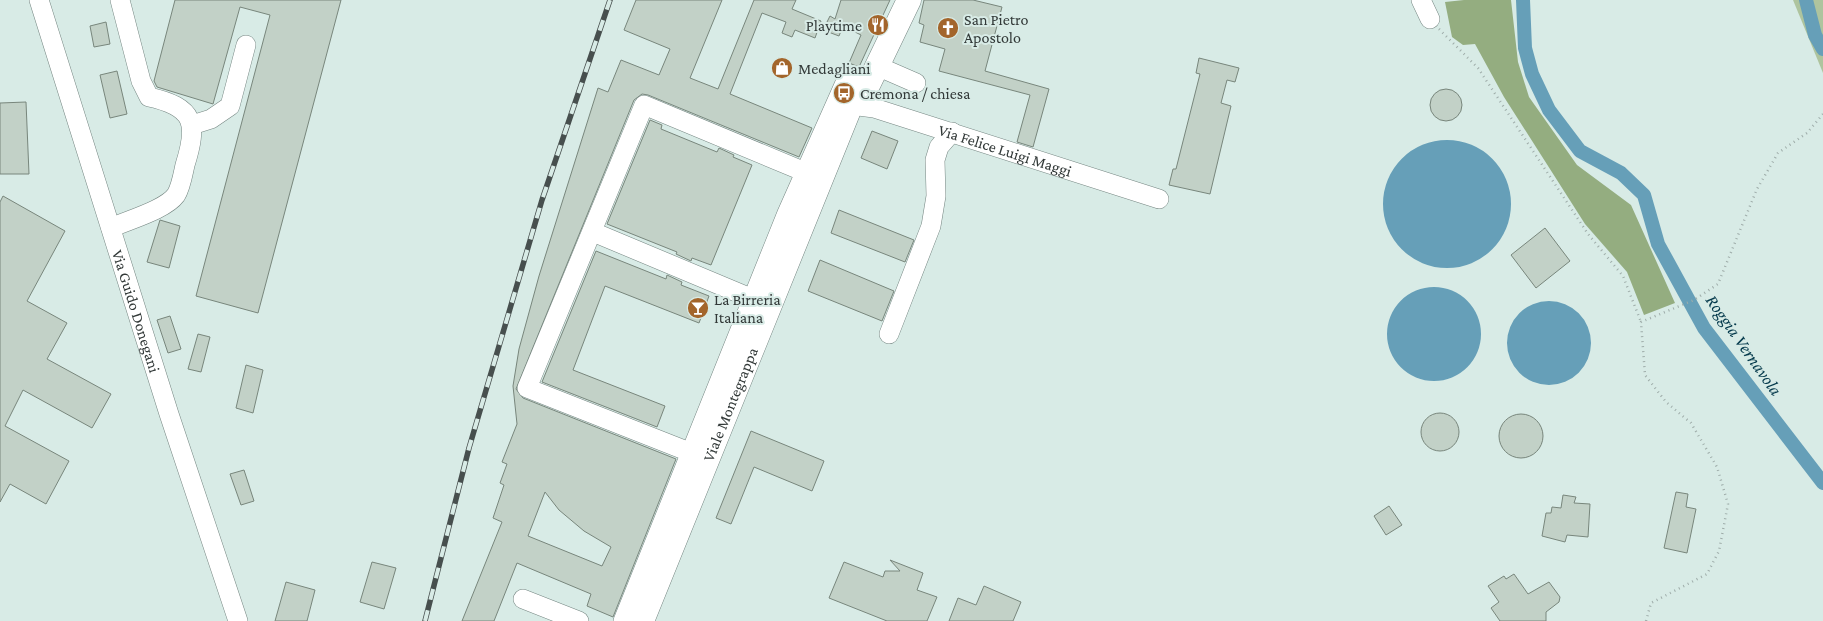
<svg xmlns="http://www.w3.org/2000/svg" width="1823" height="621" viewBox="0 0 1823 621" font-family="'Crimson Pro',serif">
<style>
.green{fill:#aec49e}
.forest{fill:#94ad80}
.water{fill:#669fb8}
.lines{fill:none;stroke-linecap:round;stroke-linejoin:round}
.canal{stroke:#669fb8;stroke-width:14}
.building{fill:#c2d1c7;stroke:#78867c;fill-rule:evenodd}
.minor-casing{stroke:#758682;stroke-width:20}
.major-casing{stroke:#758682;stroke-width:25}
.path{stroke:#9fadaa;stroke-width:2.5;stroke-dasharray:1 4;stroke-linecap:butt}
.minor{stroke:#fff;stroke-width:19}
.major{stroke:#fff;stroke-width:24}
.rail-casing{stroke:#474f4e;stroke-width:5.5}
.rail{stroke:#d8ebe6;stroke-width:4;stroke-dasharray:11;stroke-linecap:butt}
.labels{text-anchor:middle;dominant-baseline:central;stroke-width:4;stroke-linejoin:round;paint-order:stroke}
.poi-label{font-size:16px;fill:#323938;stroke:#d8ebe6;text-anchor:start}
.street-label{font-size:16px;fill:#323938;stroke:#d8ebe6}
.water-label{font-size:18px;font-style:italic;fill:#053a4c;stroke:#d8ebe6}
</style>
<rect width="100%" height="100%" fill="#d8ebe6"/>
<path class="green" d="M 1793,0 L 1823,0 L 1823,73 Z"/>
<path class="forest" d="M 1464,0 L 1511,0 L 1518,62 L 1529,97 L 1577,165 L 1631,205 L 1675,303 L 1644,315 L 1627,272 L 1585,224 L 1504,97 L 1475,44 L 1463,45 L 1452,37 L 1445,2 Z"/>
<path class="water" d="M1383 204a64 64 0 1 1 128 0a64 64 0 1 1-128 0Z
M1387 334a47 47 0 1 1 94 0a47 47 0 1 1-94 0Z
M1507 343a42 42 0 1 1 84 0a42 42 0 1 1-84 0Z"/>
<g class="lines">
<path class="canal" d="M 1523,0 L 1525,48 L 1532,74 L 1549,110 L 1580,151 L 1621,173 L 1644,195 L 1658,244 L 1704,328 L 1823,483
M 1806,0 L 1815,35 L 1823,49"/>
</g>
<path class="building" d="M 175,0 L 341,0 L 258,313 L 196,296 L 270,15 L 240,7 L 213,104 L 157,87 L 154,81 Z
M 636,0 L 722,0 L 690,78 L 718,89 L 754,0 L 796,0 L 792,9 L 821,21 L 815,38 L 795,30 L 792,37 L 782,33 L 786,22 L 762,13 L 730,94 L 812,128 L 799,157 L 648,95 L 642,94 L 634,100 L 516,389 L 523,398 L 676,459 L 613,617 L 587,606 L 591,594 L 517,563 L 494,621 L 462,621 L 502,522 L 493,518 L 504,485 L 500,483 L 507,464 L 502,462 L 517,424 L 513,386 L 519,349 L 539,276 L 598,88 L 608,92 L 621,60 L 659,75 L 670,49 L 624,30 ZM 545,492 L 559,510 L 584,531 L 611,547 L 602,566 L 528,536 Z
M 841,0 L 890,0 L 859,67 L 849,63 L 861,35 L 843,26 L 839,36 L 823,30 L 830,16 L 835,19 Z
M 924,0 L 973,0 L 1002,7 L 985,71 L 1049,89 L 1033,147 L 1017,142 L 1030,95 L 939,71 L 945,49 L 920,42 L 924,25 L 919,23 Z
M 106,22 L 110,44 L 94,47 L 90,26 Z
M 1199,58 L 1239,68 L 1235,82 L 1227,80 L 1221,103 L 1231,106 L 1210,194 L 1169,185 L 1173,169 L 1176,169 L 1200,74 L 1196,73 Z
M 117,71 L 127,114 L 110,118 L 100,75 Z
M1430 105a16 16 0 1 1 32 0a16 16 0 1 1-32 0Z
M 26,102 L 29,174 L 0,174 L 0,103 Z
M 650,120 L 662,125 L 661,129 L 717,152 L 719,148 L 734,155 L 733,157 L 752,165 L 711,265 L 692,258 L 691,261 L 676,254 L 677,252 L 607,224 Z
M 872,131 L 898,141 L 887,169 L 861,158 Z
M 3,196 L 65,231 L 27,301 L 67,323 L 47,359 L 111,394 L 92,428 L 23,390 L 5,426 L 69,461 L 46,504 L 10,484 L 0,502 L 0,202 Z
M 839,210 L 914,240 L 905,262 L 831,233 Z
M 160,220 L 180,226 L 169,268 L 147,262 Z
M 1545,228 L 1570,261 L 1536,288 L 1511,255 Z
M 596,251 L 666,279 L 667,275 L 682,282 L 681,285 L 709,296 L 699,323 L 605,286 L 573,370 L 665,406 L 657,427 L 542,382 Z
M 820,260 L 894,291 L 882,321 L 808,291 Z
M 170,316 L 181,349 L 168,353 L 157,320 Z
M 198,334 L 210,337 L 201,372 L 188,369 Z
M 246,365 L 263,370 L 253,413 L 236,408 Z
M1421 432a19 19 0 1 1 38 0a19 19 0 1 1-38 0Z
M1499 436a22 22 0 1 1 44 0a22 22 0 1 1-44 0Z
M 751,431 L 824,461 L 812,491 L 754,467 L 731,524 L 716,518 Z
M 244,470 L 254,501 L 241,505 L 230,474 Z
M 1676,492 L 1688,494 L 1686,507 L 1696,509 L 1687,553 L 1664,548 Z
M 1563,495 L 1576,497 L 1574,503 L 1590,504 L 1588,537 L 1567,535 L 1565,542 L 1542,536 L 1546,513 L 1551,513 L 1552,507 L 1561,508 Z
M 1389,506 L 1402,525 L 1386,535 L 1374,516 Z
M 890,560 L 923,573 L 917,590 L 937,597 L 927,621 L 887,621 L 829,598 L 844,562 L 883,577 L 885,571 L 900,571 Z
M 372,562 L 396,568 L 384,609 L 360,602 Z
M 1514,574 L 1528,594 L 1549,582 L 1560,597 L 1559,602 L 1546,612 L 1546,621 L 1500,621 L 1491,608 L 1499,602 L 1488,586 L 1504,576 L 1506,579 Z
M 286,582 L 315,590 L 307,621 L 275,621 Z
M 984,586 L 1021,602 L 1013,621 L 949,621 L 958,598 L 976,605 Z"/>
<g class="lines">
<g class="minor-casing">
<g id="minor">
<path id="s1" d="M 39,0 L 169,414 L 238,621"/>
<path d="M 1421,0 L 1430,19"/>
<path d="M 877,66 L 916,83"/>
<path id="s2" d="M 851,105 L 874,108 L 1159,199"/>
<path d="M 192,125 L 211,119 L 230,106 L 246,45"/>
<path d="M 111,228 C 128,220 165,210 176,195 C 181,187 183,174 185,165 C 198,124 195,107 149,97 L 141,81 L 120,0"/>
<path d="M 593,232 L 753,299"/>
<path d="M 889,334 L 931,226 L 936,196 L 935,160 L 939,147 L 952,132"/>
<path d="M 692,453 L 527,388 L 644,105 L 805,172"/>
<path d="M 523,599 L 579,621"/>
<path d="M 623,621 L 787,213 L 848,76 L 869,83"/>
</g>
</g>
<g class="major-casing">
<g id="major">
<path id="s3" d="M 642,621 L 851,105 L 869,83 L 909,0"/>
</g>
</g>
<path class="path" d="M 1439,29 L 1478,68 L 1588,234 L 1623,276 L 1641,322
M 1646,621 L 1651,603 L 1707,574 L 1719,551 L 1728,504 L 1717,467 L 1691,423 L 1666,402 L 1645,375 L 1641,322 L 1694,300 L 1718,284 L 1757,189 L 1778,153 L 1807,133 L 1823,114"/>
<use href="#minor" class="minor"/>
<use href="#major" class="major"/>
<g class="rail-casing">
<path id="rail" d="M 425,621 L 469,448 L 542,200 L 610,0"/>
</g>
<use href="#rail" class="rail"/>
</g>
<defs>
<g id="restaurant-disc" transform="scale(1.125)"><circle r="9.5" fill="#a3652b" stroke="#d8ebe6"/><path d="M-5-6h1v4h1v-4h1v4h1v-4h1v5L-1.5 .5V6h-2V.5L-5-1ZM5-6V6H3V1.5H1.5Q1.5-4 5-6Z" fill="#fff"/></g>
<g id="church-disc" transform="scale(1.125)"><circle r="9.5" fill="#a3652b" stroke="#d8ebe6"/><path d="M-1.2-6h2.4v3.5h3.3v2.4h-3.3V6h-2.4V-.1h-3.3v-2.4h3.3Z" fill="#fff"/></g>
<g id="shop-disc" transform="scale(1.125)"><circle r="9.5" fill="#a3652b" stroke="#d8ebe6"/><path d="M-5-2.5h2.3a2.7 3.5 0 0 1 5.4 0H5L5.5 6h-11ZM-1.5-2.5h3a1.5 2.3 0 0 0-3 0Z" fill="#fff"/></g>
<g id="bus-disc" transform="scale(1.125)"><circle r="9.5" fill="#a3652b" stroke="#d8ebe6"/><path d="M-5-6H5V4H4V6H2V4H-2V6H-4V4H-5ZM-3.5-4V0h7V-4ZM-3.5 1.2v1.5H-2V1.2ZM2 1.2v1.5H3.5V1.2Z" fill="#fff"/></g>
<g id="bar-disc" transform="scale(1.125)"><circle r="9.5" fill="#a3652b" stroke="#d8ebe6"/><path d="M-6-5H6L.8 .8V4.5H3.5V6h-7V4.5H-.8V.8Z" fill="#fff"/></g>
</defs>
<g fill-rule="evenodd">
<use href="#restaurant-disc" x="878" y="25"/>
<use href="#church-disc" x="948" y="28"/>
<use href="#shop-disc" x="782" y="68"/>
<use href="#bus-disc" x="844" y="93"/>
<use href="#bar-disc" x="698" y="308"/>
</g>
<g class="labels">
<g class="poi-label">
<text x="964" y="19">San Pietro<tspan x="964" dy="18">Apostolo</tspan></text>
<text x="862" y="25" text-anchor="end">Playtime</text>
<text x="798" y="68">Medagliani</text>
<text x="860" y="93">Cremona / chiesa</text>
<text x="714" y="299">La Birreria<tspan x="714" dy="18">Italiana</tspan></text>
</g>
<g class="street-label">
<text stroke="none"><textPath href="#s2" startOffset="161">Via Felice Luigi Maggi</textPath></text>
<text stroke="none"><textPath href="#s1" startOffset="326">Via Guido Donegani</textPath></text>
<text stroke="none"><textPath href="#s3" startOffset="234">Viale Montegrappa</textPath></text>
</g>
<g class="water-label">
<text transform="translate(1744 345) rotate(55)">Roggia Vernavola</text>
</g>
</g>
</svg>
